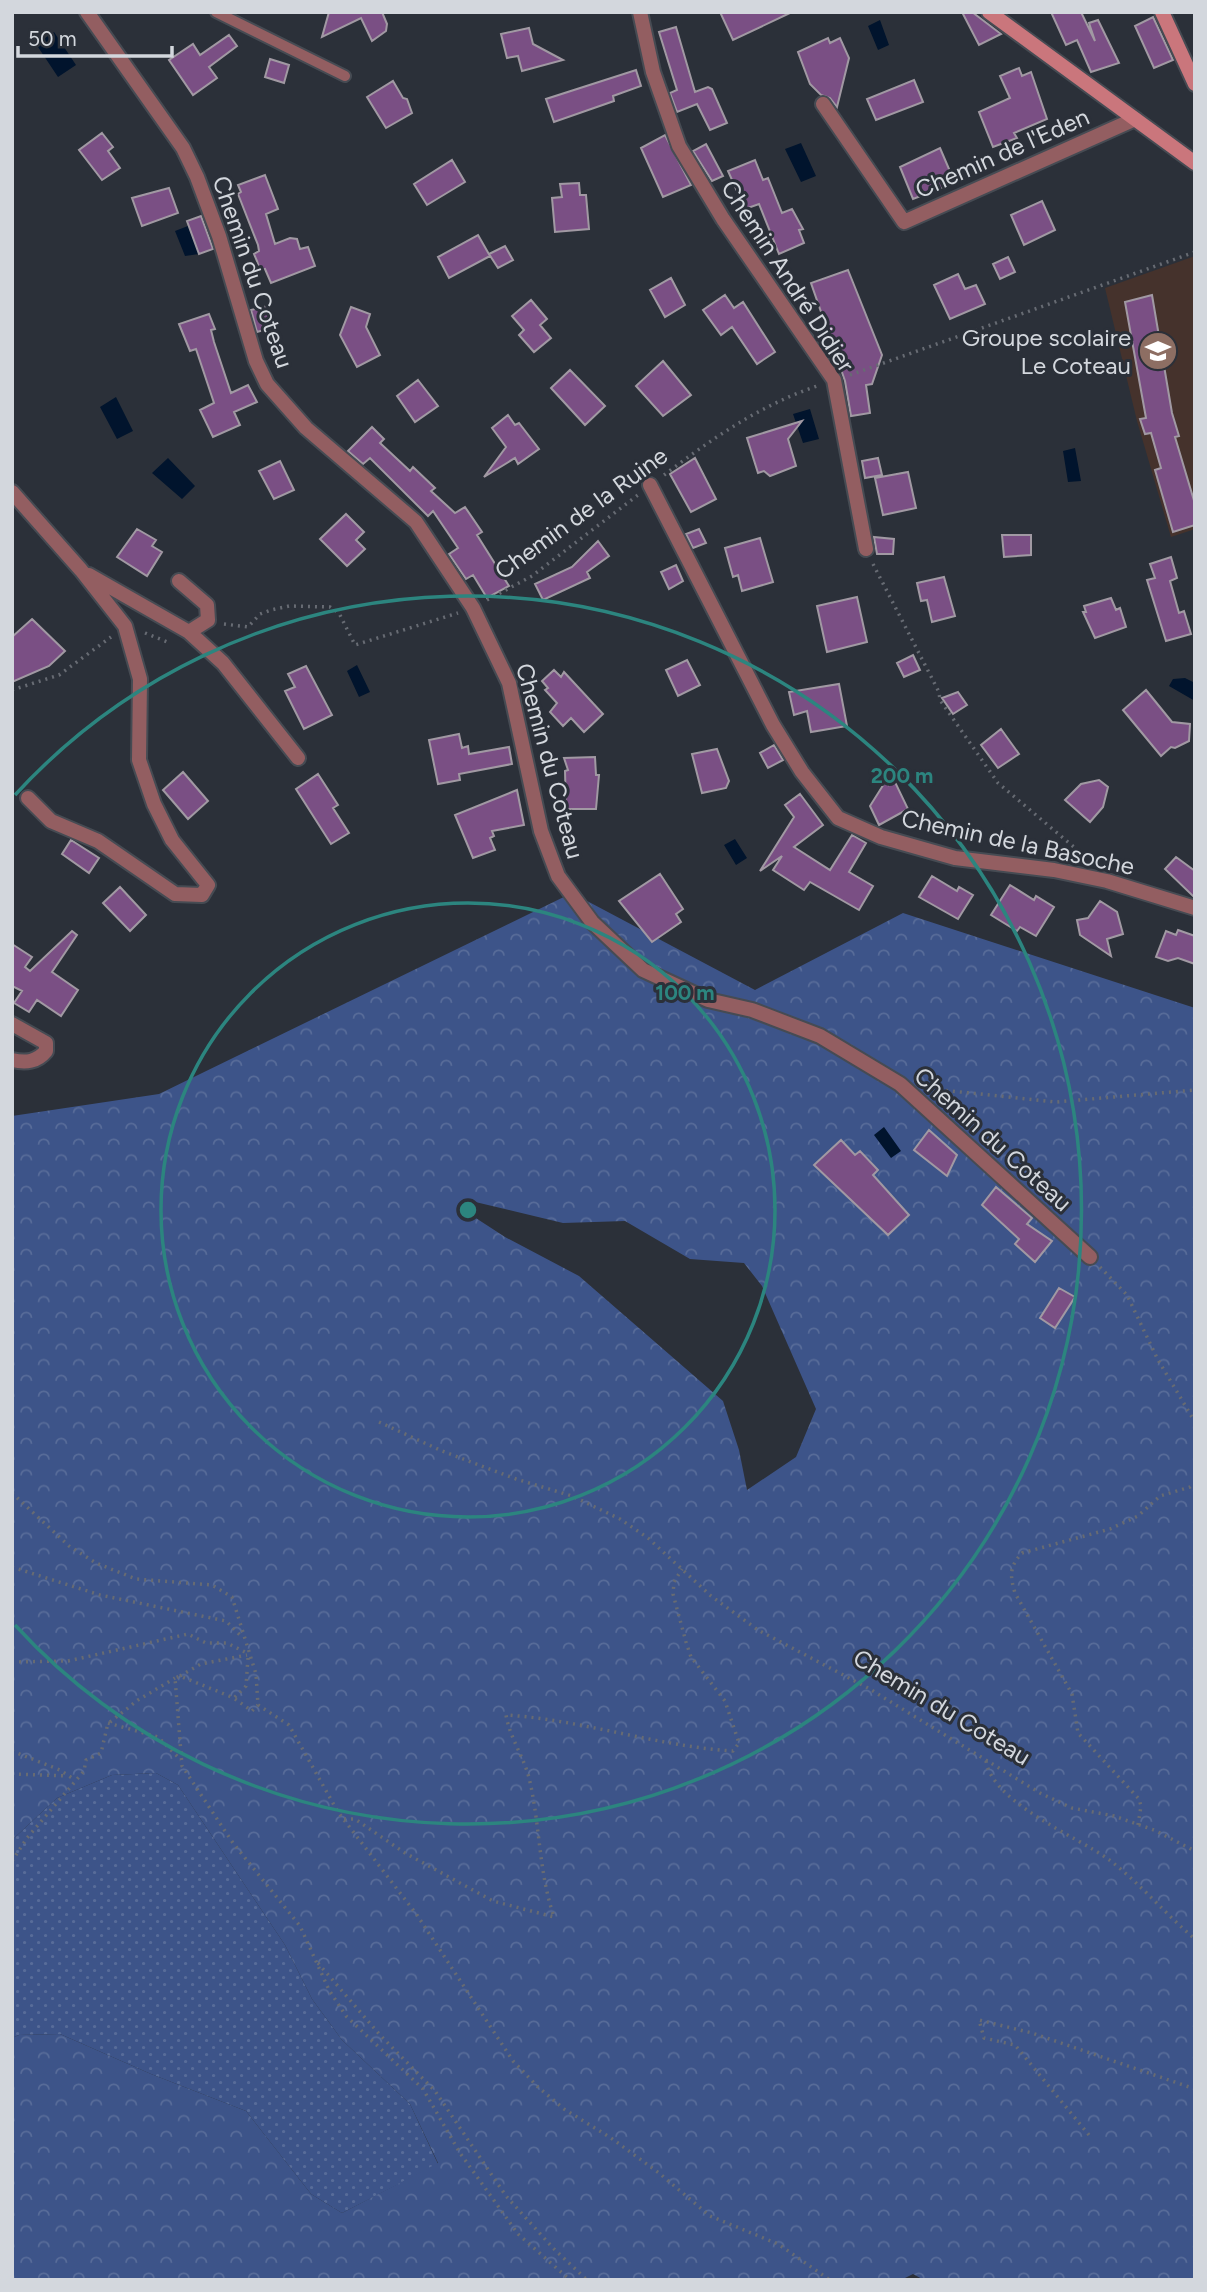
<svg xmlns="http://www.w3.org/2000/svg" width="1207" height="2292" viewBox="0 0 1207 2292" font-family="Figtree,sans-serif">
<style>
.education{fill:#45322c}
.grass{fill:url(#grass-dots)}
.forest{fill:url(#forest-crowns);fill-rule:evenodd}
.water{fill:#01142d}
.building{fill:#7a4f84;stroke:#a199a3;stroke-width:2}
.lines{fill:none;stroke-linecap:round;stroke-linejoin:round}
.lane-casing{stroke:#464b53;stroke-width:14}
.street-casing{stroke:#464b53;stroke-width:18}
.secondary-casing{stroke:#464b53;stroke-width:18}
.path{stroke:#676b73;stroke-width:3.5;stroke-dasharray:2 5;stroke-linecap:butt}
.lane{stroke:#935e61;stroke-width:10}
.street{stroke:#935e61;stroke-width:14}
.secondary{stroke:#ca767c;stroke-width:14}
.ring{fill:none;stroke:#2c857f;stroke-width:3.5}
.labels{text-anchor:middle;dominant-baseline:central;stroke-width:6;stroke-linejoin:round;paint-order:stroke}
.street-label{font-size:24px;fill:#d3d7dd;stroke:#2b3039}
.poi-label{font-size:24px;fill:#d3d7dd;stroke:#2b3039;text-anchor:end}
.centre{fill:#2c857f;stroke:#2b3039;stroke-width:3.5}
.ring-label{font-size:21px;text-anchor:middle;font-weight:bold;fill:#2c857f;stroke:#2b3039;stroke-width:6;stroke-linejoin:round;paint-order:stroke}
</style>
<defs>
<pattern id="grass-dots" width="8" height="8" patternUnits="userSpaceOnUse" patternTransform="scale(1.75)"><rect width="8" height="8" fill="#3d5489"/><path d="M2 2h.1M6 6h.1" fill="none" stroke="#586c99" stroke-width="1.8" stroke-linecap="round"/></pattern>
<pattern id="forest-crowns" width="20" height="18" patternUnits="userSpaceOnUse" patternTransform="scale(1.75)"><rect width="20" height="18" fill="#3d5489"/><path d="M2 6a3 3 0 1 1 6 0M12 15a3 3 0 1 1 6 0" fill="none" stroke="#586c99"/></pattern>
</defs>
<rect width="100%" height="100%" fill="#2b3039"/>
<path class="education" d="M 1195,256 L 1195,529 L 1171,537 L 1137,421 L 1105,288 Z"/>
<path class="grass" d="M 156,1773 L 178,1785 L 285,1945 L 312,1999 L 342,2040 L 410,2104 L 438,2164 L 342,2213 L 311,2194 L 246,2111 L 151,2074 L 60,2034 L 19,2035 L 12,2038 L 12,1840 L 57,1798 L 112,1775 Z"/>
<path class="forest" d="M 572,893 L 755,990 L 903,913 L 1195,1008 L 1195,2280 L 924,2280 L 913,2274 L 901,2280 L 12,2280 L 12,2038 L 19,2035 L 60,2034 L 151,2074 L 246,2111 L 311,2194 L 342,2213 L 438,2163 L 410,2104 L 342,2040 L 312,1999 L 285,1945 L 178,1785 L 156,1773 L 112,1775 L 57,1798 L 12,1840 L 12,1116 L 159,1094 ZM 467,1200 L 563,1223 L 625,1221 L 690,1259 L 744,1263 L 762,1286 L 816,1409 L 796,1457 L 747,1490 L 739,1450 L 723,1401 L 579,1276 L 505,1237 L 465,1211 Z"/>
<path class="water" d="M 880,20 L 889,45 L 878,50 L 868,26 Z
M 54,32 L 76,65 L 58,77 L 36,44 Z
M 801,143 L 816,176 L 801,182 L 785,149 Z
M 188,226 L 199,254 L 185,256 L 175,231 Z
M 116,397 L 133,431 L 117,439 L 100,407 Z
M 810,409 L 819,439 L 803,443 L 793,414 Z
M 1075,448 L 1081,481 L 1068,482 L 1063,451 Z
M 168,458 L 195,486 L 182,499 L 152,473 Z
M 357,665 L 370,692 L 359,697 L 347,671 Z
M 1185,678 L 1195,683 L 1195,701 L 1169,686 L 1173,679 Z
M 735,839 L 747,858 L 736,865 L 724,845 Z
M 884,1127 L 901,1151 L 891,1158 L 874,1135 Z"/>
<path class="building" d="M 329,12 L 382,12 L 387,24 L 386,31 L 372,41 L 361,18 L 322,37 Z
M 720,12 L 792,12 L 733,40 Z
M 962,12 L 972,12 L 1001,34 L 979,45 Z
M 1051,12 L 1081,12 L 1095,41 L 1089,23 L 1098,20 L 1119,63 L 1091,72 L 1077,40 L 1066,45 Z
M 1153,17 L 1173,60 L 1154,68 L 1135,26 Z
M 676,27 L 695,92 L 708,87 L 712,89 L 727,123 L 710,130 L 697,104 L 677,112 L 670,93 L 677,90 L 659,32 Z
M 529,28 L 533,44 L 563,60 L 522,71 L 518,56 L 507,58 L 501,34 Z
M 229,35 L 237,46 L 209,67 L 217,78 L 193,95 L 169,60 L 193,44 L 200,55 Z
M 828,38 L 830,43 L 840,38 L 849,58 L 837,107 L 830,98 L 821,95 L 810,84 L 798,52 Z
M 270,59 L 289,65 L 284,83 L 265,77 Z
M 1019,68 L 1022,76 L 1031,72 L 1047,119 L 1014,133 L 1017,138 L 993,147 L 979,112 L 1010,98 L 1000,76 Z
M 636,70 L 641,86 L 613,96 L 614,101 L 554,122 L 546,99 Z
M 914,80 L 923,102 L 876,120 L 867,99 Z
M 393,81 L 403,98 L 407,99 L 412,113 L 386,128 L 367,97 Z
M 102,133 L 113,147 L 108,151 L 120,168 L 102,180 L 79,150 Z
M 665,135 L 691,185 L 663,197 L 641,148 Z
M 706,144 L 723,176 L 712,181 L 693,151 Z
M 940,148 L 955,183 L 913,199 L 900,167 Z
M 452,160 L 465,182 L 427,205 L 414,184 Z
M 755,160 L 763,180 L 768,178 L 782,213 L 792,209 L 803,229 L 799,230 L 804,243 L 779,254 L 759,204 L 745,209 L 728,171 Z
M 265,175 L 278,209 L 266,214 L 275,244 L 290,238 L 297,239 L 300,249 L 308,247 L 315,266 L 271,283 L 265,269 L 260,270 L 257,261 L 254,254 L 259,251 L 258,245 L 238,194 L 241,192 L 238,185 Z
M 579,183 L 580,195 L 586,195 L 589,229 L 555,232 L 552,198 L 562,197 L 560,184 Z
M 169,188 L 178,213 L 142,226 L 132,198 Z
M 1042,201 L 1055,230 L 1024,245 L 1011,215 Z
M 201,216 L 213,249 L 199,254 L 187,221 Z
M 478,235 L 490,256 L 449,278 L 438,257 Z
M 505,246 L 513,260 L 498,268 L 489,254 Z
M 1008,257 L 1015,272 L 1000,279 L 993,264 Z
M 848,270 L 882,355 L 872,384 L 866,385 L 870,413 L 851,416 L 845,381 L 811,283 Z
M 958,274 L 965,289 L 976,285 L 985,304 L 950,319 L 934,285 Z
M 671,278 L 685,305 L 665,317 L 650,290 Z
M 725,295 L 734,308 L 743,302 L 775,352 L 757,364 L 732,327 L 721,335 L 703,310 Z
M 1152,295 L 1172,413 L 1179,436 L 1175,437 L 1195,504 L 1195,525 L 1173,532 L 1155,470 L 1161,468 L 1151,433 L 1145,434 L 1140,419 L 1146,418 L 1125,302 Z
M 531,300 L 547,319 L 540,325 L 551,338 L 534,352 L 519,335 L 524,330 L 512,316 Z
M 268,306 L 274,327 L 257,332 L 251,310 Z
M 351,307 L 370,314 L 366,327 L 380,355 L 357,367 L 340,335 Z
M 209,314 L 215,329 L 211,330 L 214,342 L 231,393 L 248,385 L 257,402 L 234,412 L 240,425 L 213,437 L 200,410 L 214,403 L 196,349 L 190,351 L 179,324 Z
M 663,361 L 691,395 L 663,416 L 636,386 Z
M 570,370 L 605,406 L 585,425 L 551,388 Z
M 418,380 L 438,406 L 415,422 L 397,396 Z
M 508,415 L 515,425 L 519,423 L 539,449 L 518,464 L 515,458 L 484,477 L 506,447 L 492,428 Z
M 802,421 L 788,439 L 796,466 L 770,476 L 764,471 L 758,473 L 747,438 Z
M 372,427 L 384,439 L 380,443 L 410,471 L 413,467 L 435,488 L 431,491 L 455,513 L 465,507 L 482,532 L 477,535 L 509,586 L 487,598 L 473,575 L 466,579 L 449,554 L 458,548 L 433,511 L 428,516 L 370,458 L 363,464 L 348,451 Z
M 695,458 L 716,499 L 691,512 L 670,474 Z
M 878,458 L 882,475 L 865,478 L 862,461 Z
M 280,461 L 294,490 L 274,499 L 259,471 Z
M 908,472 L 916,508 L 883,515 L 875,478 Z
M 346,514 L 364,532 L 356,540 L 365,549 L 347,566 L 320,539 Z
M 137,529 L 156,540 L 152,546 L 162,552 L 147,576 L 117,557 Z
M 699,529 L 706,543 L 693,548 L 686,534 Z
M 1002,535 L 1031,535 L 1031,555 L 1004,557 Z
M 874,537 L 894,539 L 893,554 L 877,554 Z
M 760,538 L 773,582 L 742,591 L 738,575 L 733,577 L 725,548 Z
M 598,541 L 609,556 L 587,572 L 590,578 L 543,600 L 535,584 L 572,567 Z
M 1171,557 L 1177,578 L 1170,581 L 1179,613 L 1184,611 L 1191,634 L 1166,641 L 1147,580 L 1155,578 L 1150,564 Z
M 676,565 L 683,581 L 669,589 L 661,572 Z
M 944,577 L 955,616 L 932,622 L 927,600 L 921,601 L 917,583 Z
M 857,597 L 867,642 L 827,652 L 817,606 Z
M 1111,598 L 1116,610 L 1120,608 L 1126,627 L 1095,638 L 1083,612 L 1086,612 L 1084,606 Z
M 32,619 L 65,651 L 49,666 L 12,682 L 12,637 Z
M 913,655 L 920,670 L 904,677 L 897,663 Z
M 687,660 L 700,685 L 678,696 L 666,670 Z
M 306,666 L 332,715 L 304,729 L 285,691 L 295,687 L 288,674 Z
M 554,670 L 561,677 L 564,672 L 603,714 L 584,732 L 571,718 L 563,726 L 550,712 L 557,703 L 545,690 L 548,688 L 542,681 Z
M 839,684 L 847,726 L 811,732 L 807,711 L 794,715 L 789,692 Z
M 1146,690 L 1172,722 L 1190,724 L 1189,741 L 1175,748 L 1171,747 L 1161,756 L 1123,710 Z
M 958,692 L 967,705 L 953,714 L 942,698 Z
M 1001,729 L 1019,754 L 998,768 L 981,745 Z
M 459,734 L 462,748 L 468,746 L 469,754 L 509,747 L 512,764 L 459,774 L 460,780 L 438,784 L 429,740 Z
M 774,745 L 783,760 L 768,768 L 760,753 Z
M 717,749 L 729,781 L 726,788 L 702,793 L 692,754 Z
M 595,757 L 596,775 L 599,775 L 596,809 L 566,809 L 565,771 L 568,770 L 564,758 Z
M 183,772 L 208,801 L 188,819 L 163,790 Z
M 318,774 L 338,805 L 333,808 L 349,833 L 331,844 L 296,789 Z
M 887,779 L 889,785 L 895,782 L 908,809 L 879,825 L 870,806 Z
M 1099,780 L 1108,787 L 1103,807 L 1090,822 L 1065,800 L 1081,784 Z
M 517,790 L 524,825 L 492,831 L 494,836 L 490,838 L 495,850 L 473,858 L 455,815 Z
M 800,794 L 823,825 L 794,847 L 830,870 L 852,835 L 866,843 L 849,872 L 873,886 L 859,910 L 810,882 L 804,890 L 773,870 L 782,856 L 760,871 L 794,817 L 785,805 Z
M 71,840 L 99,858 L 89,873 L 62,854 Z
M 1176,857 L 1195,871 L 1195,898 L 1165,869 Z
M 660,874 L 683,909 L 676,914 L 681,922 L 652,942 L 619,901 Z
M 932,876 L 957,891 L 959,887 L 973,895 L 958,919 L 919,897 Z
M 1010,885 L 1034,900 L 1036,896 L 1054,907 L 1036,936 L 1020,927 L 1017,931 L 991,915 Z
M 120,887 L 146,915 L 130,931 L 103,903 Z
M 1100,901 L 1117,912 L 1123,934 L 1107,939 L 1111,956 L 1080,935 L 1077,920 L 1088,918 Z
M 1178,930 L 1195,936 L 1195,964 L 1178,958 L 1168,961 L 1156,957 L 1166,931 L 1176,935 Z
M 72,931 L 77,935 L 52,972 L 78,990 L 61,1016 L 37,1000 L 29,1012 L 14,1003 L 22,991 L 12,986 L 12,944 L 32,957 L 25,967 L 30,971 Z
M 929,1130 L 957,1155 L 947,1176 L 914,1150 Z
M 841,1140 L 855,1155 L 860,1151 L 878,1170 L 873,1175 L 909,1215 L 888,1235 L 814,1165 Z
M 996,1187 L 1032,1218 L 1027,1224 L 1052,1241 L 1035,1262 L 1015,1244 L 1019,1239 L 982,1205 Z
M 1059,1288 L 1075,1297 L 1055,1328 L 1040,1318 Z"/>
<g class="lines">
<g class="lane-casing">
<path id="lane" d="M 216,12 L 345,76"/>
</g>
<g class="street-casing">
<path id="street" d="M 87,12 L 183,148 L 197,177 L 219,236 L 256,361 L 267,384 L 306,428 L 416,522 L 473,608 L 509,683 L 541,831 L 558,876 L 592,922 L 643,970 L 708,1000 L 752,1010 L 820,1036 L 900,1084 L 1090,1257
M 640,12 L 653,72 L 679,146 L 723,219 L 834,380 L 866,549
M 823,104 L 904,222 L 1135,119
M 650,485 L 773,725 L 802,772 L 838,818 L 881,837 L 955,858 L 1054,870 L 1107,881 L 1195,908
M 12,492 L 81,570 L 125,626 L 140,679 L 139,760 L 154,804 L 172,840 L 208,885 L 202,895 L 175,894 L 98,841 L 51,821 L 28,798
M 89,575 L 189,632 L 223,663 L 298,758
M 179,581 L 207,605 L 208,620 L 189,632
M 12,1024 L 46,1043 L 46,1051 C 37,1062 26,1063 12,1060"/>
</g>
<g class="secondary-casing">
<path id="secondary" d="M 989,12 L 1195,163
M 1162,12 L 1195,84"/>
</g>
<path class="path" d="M 850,375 L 1195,252
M 664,475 C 713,438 760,405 820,385
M 873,564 L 939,692 L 940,700 L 998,783 L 1087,858
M 487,600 L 532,576 L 638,495
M 224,624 L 248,627 L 260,614 L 271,610 L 289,606 L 330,607 L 339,613 L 355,645 L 458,613
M 145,633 L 170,643
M 12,690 L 59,675 L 111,637
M 932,1089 L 1056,1102 L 1195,1090
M 1100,1267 L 1127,1295 L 1158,1360 L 1195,1422
M 379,1422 L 442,1451 L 516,1479 L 572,1496 L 620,1519 L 648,1538 L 711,1596 L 758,1630 L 868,1688 L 1040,1793 L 1072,1808 L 1114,1816 L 1154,1830 L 1195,1851
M 12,1493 L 69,1546 L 96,1563 L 136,1579 L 212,1585 L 232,1597 L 256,1674 L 258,1705 L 289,1725 L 338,1812 L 417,1915 L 513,2061 L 538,2087 L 564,2109 L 611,2138 L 659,2173 L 710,2216 L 778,2244 L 830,2280
M 12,1567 L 100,1595 L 226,1621 L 240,1635
M 248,1658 L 246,1686 L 234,1698 L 180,1676 L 175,1678 L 182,1766 L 233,1843 L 300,1926 L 329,1990 L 346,2016 L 423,2089 L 460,2153 L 518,2234 L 570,2280
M 12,1662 L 68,1661 L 188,1634 L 206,1643 L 227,1643 L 247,1653
M 180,1676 L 201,1664 L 247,1655
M 235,1699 L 252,1711 L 258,1705
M 110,1722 L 138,1700 L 175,1678
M 108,1723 L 158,1737 L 181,1760
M 12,1751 L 60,1770 L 75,1780
M 986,1761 C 993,1803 1076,1836 1108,1859 C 1139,1882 1165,1914 1195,1939
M 12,1774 L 67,1776
M 344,1819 L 355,1819 L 405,1853 L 493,1901 L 554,1917 C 539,1873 540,1827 530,1782 C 525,1758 510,1739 506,1715 C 583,1720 656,1746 733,1751 L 739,1743 L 725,1701 L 691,1657 L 686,1642 L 673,1594 L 674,1582 L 682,1569
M 1138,1825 L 1141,1806 L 1139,1799 L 1078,1733 L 1072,1694 L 1015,1593 C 1010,1576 1009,1567 1022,1553 L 1110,1529 L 1138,1516 L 1160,1496 L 1190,1487 L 1195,1483
M 12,1861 L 27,1838 L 84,1771 L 86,1760 L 101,1753 L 108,1723
M 318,1963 L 380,2035 L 435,2091 L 506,2196 L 553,2248 L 587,2280
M 1089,2135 L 1015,2045 L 984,2038 L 979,2020 L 1032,2033 L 1195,2089"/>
<use href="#lane" class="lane"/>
<use href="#street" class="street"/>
<use href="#secondary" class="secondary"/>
</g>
<g class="ring">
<circle cx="468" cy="1210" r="307"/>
<path d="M15 795A614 614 0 1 1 15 1625"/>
</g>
<defs>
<g id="school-disc" transform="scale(2.0125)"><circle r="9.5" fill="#8d6e63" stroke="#2b3039"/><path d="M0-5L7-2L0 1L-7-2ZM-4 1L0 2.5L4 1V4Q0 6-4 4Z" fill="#fff"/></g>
</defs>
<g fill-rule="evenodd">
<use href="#school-disc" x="1158" y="351"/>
</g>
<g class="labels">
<g class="street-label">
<text transform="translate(1002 153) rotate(-24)">Chemin de l'Eden</text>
<text transform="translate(253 272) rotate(71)">Chemin du Coteau</text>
<text transform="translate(788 276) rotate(57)">Chemin André Didier</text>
<text transform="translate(581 513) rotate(-36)">Chemin de la Ruine</text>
<text transform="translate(550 761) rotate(75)">Chemin du Coteau</text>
<text transform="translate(1018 842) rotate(12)">Chemin de la Basoche</text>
<text transform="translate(993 1139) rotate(42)">Chemin du Coteau</text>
<text transform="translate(942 1707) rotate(31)">Chemin du Coteau</text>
</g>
<g class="poi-label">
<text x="1131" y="337">Groupe scolaire<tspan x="1131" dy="28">Le Coteau</tspan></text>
</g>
</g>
<circle cx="468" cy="1210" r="10" class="centre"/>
<g class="ring-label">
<text x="902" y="783">200 m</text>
<text x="685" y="1000">100 m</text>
</g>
<rect width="1207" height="2292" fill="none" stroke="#d3d7dd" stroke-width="28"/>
<path d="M18 46v10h154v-10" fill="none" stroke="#d3d7dd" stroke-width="3.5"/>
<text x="28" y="46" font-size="21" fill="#d3d7dd" stroke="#2b3039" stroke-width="5" paint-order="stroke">50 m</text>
</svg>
